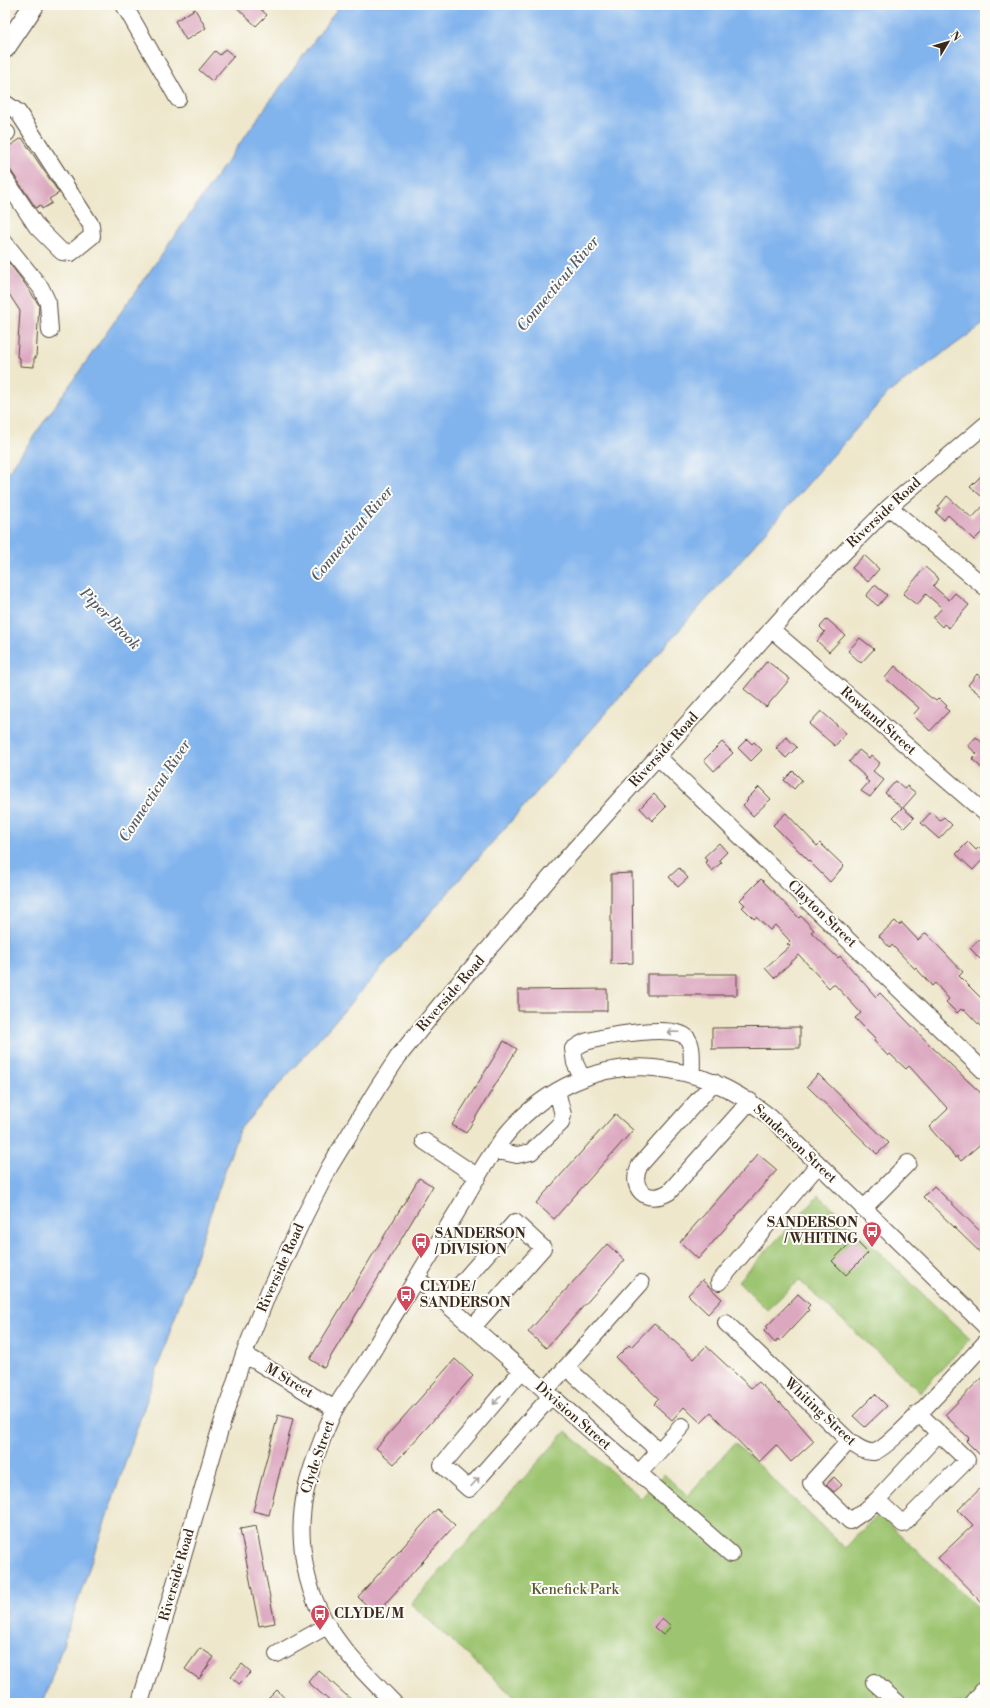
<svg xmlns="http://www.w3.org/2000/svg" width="990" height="1708" viewBox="0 0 990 1708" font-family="'Libre Bodoni',serif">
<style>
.green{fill:#9dc46f;stroke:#6c7746}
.water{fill:#81b3ed;stroke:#5e6e86}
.building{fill:#dca8c0}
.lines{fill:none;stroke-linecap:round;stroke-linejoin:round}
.minor-casing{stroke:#564638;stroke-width:18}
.major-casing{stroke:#564638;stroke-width:22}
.minor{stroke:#fff;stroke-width:16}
.major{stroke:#fff;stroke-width:20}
.oneway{stroke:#a79f9a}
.labels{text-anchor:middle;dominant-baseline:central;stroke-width:4;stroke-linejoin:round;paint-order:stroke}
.street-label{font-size:14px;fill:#3b2a1e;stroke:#fdfcf7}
.poi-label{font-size:14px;font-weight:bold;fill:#3b2a1e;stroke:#fdfcf7;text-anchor:start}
.park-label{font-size:14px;fill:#585836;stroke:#fdfcf7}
.water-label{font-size:15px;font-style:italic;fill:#545a66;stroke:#fdfcf7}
</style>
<rect width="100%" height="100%" fill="#fdfcf7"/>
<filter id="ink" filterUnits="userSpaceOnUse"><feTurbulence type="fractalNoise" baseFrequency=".025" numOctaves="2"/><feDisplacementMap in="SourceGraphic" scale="8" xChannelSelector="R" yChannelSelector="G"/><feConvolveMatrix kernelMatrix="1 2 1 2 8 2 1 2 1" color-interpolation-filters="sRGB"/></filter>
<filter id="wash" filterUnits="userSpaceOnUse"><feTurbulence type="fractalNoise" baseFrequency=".012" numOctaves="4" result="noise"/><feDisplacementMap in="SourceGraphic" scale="16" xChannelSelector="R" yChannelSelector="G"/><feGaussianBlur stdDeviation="0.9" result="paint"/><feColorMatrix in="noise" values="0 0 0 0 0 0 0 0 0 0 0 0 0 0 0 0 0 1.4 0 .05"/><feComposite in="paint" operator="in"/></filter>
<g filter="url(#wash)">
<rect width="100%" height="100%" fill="#eee7cc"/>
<path class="green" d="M 819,1195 L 970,1339 L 920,1392 L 799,1280 L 767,1310 L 738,1281 Z
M 566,1431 L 641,1498 L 664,1474 L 687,1496 L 735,1443 L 845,1548 L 878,1514 L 985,1614 L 985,1703 L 521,1703 L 411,1604 Z"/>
<path class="water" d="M 340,5 L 985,5 L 985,323 L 888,393 L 239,1130 L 43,1703 L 5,1703 L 5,477 L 252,126 Z"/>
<g id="blocks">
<path class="building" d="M 234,5 L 256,5 L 267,15 L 256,26 Z
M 195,9 L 206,28 L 186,40 L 175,21 Z
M 225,49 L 234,56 L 212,81 L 199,70 L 215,51 L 220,55 Z
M 22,138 L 59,193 L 49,199 L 52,203 L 42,209 L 40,205 L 36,208 L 5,162 L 5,149 Z
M 5,258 L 23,281 L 39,305 L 36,358 L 34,358 L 34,367 L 20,366 L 20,358 L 17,357 L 20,311 L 5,288 Z
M 985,472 L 985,499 L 970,487 Z
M 947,496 L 972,518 L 985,504 L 985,529 L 974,540 L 948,515 L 944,520 L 936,513 L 940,508 L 938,507 Z
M 864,555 L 879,569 L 868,582 L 852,568 Z
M 925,567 L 939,579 L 933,586 L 949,600 L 955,593 L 969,605 L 949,628 L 944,624 L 942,627 L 933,618 L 942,608 L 926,594 L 917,605 L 903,594 Z
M 875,585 L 887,595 L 878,606 L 866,596 Z
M 827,619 L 845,635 L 829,652 L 817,641 L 825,632 L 820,627 Z
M 860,638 L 874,649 L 861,663 L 848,651 Z
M 767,661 L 790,679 L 766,707 L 744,689 Z
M 895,666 L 930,697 L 936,701 L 939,698 L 947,706 L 945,708 L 949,711 L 930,731 L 913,715 L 919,708 L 885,678 Z
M 977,674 L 985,681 L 985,699 L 968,685 Z
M 821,711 L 846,733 L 835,746 L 809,724 Z
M 786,737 L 797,747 L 786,758 L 776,748 Z
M 976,737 L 985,745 L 985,771 L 972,759 L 977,754 L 968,746 Z
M 747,739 L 752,744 L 754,742 L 762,750 L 751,761 L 738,748 Z
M 722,742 L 733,753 L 714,771 L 704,760 Z
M 859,750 L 869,758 L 871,755 L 880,763 L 873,771 L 884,780 L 870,797 L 861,791 L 869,782 L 865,779 L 867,778 L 849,762 Z
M 793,771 L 802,780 L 794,789 L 784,780 Z
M 896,781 L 905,789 L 907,786 L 916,793 L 903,808 L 914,818 L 904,828 L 893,817 L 902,808 L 885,793 Z
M 759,787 L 771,799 L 753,816 L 743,805 L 748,800 L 747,799 Z
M 654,794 L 666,807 L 652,821 L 640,808 Z
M 931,812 L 940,820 L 944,817 L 952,825 L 939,839 L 921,823 Z
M 786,813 L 817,846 L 820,843 L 844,866 L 830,882 L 773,825 Z
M 968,842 L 976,850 L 979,847 L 985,852 L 985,857 L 973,870 L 956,854 Z
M 719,843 L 727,852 L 719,860 L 722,862 L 712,871 L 705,862 L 707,861 L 704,857 Z
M 679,868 L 688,878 L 678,887 L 669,877 Z
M 632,873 L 633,963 L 611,964 L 611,874 Z
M 761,879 L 799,918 L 801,916 L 814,930 L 811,932 L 838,958 L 840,956 L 876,997 L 880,993 L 932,1047 L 985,1097 L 985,1140 L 961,1161 L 957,1156 L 956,1158 L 929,1127 L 948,1109 L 909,1066 L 906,1069 L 890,1054 L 888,1056 L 874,1041 L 876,1039 L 855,1018 L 861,1013 L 835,985 L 833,984 L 829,988 L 799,955 L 774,978 L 765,968 L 790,946 L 787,944 L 790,941 L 775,925 L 770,930 L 756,917 L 754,919 L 742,907 L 745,905 L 740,900 Z
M 895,921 L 899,925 L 902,923 L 918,940 L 926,933 L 963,972 L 959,976 L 985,1002 L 985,1031 L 964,1009 L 963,1011 L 961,1009 L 957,1013 L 946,1002 L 949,999 L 935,983 L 932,986 L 916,968 L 915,969 L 892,945 L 890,948 L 879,936 Z
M 980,939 L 985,944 L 985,953 L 980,959 L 970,948 Z
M 647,974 L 737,974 L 737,995 L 647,995 Z
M 607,989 L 607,1011 L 518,1011 L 518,990 Z
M 800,1027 L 800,1048 L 712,1049 L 712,1028 Z
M 504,1041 L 517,1049 L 466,1133 L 452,1125 Z
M 818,1074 L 889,1143 L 877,1154 L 807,1086 Z
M 615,1114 L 633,1130 L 554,1219 L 536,1203 Z
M 758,1154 L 777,1170 L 698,1259 L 680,1242 Z
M 419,1178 L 433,1186 L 324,1368 L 310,1359 Z
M 934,1186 L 985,1236 L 985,1257 L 923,1197 Z
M 854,1239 L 868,1253 L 846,1275 L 832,1261 Z
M 607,1244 L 625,1260 L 546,1348 L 528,1332 Z
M 702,1280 L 722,1299 L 708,1314 L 688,1295 Z
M 798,1294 L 810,1305 L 807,1308 L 809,1310 L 780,1341 L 778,1339 L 775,1343 L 764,1331 L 767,1328 L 766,1327 Z
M 654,1323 L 694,1359 L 706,1346 L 751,1388 L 759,1382 L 779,1403 L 780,1402 L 814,1441 L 791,1462 L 776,1445 L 759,1462 L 711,1413 L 701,1423 L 684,1407 L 672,1420 L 654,1404 L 659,1399 L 616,1358 L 629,1345 L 631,1347 Z
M 455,1359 L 473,1376 L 394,1464 L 376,1448 Z
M 985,1374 L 985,1460 L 966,1441 L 969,1438 L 945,1415 Z
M 875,1394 L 887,1406 L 865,1427 L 853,1416 Z
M 278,1415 L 293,1419 L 269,1515 L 253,1511 Z
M 834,1477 L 842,1485 L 834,1492 L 826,1485 Z
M 985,1484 L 985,1606 L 938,1558 L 973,1525 L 958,1510 Z
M 437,1509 L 455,1525 L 376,1614 L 358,1597 Z
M 256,1526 L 275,1623 L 259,1626 L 240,1529 Z
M 662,1618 L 671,1626 L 663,1635 L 654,1627 Z
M 200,1648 L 214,1657 L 199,1679 L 185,1669 Z
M 242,1664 L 251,1672 L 239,1684 L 231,1677 Z
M 318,1670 L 355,1703 L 332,1703 L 308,1682 Z
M 277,1690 L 289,1703 L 264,1703 Z"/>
</g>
</g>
<g filter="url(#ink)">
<use href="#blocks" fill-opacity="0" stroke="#564638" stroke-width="1"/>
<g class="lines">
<g class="minor-casing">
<path id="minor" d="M 124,5 L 178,99
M 5,103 L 18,112 L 91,225 L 92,236 L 71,253 L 62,252 L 37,227 L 5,179
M 5,134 L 7,133
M 5,243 L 41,288 L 48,303 L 50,331
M 889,507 L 985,587
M 771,629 L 985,813
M 658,757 L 985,1072
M 582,1078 L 575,1063 L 573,1049 C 578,1046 583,1042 589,1041 C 607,1036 675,1023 687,1038 C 694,1046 691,1064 692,1074
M 714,1082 L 640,1165 C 628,1187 646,1206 669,1192 L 750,1101
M 424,1141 L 478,1177
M 494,1150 L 517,1155 L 531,1152 L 561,1123 L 563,1115 L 557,1091
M 863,1209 L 908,1163
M 417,1278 L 731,1554
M 719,1282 L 818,1165
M 445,1302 L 515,1222 L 543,1248 L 473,1327
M 726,1323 L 849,1441 C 856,1446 864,1453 874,1452 C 890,1449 968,1361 985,1343
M 244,1354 L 335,1409
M 566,1367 L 659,1451
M 522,1370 L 442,1465 L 469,1489 L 551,1396
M 545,1391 L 641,1283
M 918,1413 L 967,1460 L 903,1524 L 877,1500 L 939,1433
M 849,1441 L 811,1483 L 850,1521 L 866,1510 L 877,1500
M 639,1473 L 682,1426
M 277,1654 L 327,1626
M 874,1682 L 898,1703
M 140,1703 L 219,1433 L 244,1354 L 269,1291 L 306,1213 L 330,1166 L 377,1089 L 398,1057 L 440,1005 L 567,858 L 804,593 L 889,507 L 985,425
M 394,1703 C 345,1653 307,1617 302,1542 C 299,1505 309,1473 322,1440 C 326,1430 330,1419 335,1409 C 343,1394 354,1380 364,1365 C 377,1345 388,1324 401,1304 C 420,1272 439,1241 458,1210 C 474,1183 489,1154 510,1130 C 546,1089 599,1063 654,1068 C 699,1072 735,1089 770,1117 L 985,1326
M 973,1703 L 985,1688"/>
</g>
<g class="major-casing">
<path id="major" d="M 5,48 L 34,5"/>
</g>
<use href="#minor" class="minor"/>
<use href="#major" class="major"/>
</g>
<defs><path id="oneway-shaft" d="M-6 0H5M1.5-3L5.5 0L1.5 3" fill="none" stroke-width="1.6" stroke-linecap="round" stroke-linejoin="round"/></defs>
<g class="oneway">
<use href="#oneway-shaft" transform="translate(673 1032) rotate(-178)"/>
<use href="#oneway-shaft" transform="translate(497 1400) rotate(130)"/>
<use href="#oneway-shaft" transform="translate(475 1482) rotate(-48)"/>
</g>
</g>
<defs>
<g id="bus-pin" transform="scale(1)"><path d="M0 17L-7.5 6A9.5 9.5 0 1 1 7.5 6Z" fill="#d1495b" stroke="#fdfcf7"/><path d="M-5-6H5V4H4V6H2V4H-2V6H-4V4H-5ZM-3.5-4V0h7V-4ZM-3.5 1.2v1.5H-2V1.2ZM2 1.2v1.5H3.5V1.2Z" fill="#fff"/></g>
</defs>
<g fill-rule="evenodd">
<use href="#bus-pin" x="872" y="1231"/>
<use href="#bus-pin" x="421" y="1242"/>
<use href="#bus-pin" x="406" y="1295"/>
<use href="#bus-pin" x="320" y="1614"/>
</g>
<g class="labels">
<g class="street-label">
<text transform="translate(884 513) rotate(-43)">Riverside Road</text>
<text transform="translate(878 721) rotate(41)">Rowland Street</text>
<text transform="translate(664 750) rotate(-48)">Riverside Road</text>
<text transform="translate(822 914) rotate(44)">Clayton Street</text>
<text transform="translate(451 994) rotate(-49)">Riverside Road</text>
<text transform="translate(795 1144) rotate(43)">Sanderson Street</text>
<text transform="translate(281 1268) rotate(-66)">Riverside Road</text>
<text transform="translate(289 1381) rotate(31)">M Street</text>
<text transform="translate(820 1412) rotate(43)">Whiting Street</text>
<text transform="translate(573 1416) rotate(41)">Division Street</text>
<text transform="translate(318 1457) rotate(-71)">Clyde Street</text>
<text transform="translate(177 1575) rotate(-74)">Riverside Road</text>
</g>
<g class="poi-label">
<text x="858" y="1223" text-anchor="end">SANDERSON<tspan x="858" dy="16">/ WHITING</tspan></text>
<text x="435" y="1234">SANDERSON<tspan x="435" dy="16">/ DIVISION</tspan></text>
<text x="420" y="1287">CLYDE /<tspan x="420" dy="16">SANDERSON</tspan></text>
<text x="334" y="1614">CLYDE / M</text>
</g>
<g class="park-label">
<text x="575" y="1590">Kenefick Park</text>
</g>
<g class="water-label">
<text transform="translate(558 284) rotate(-50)">Connecticut River</text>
<text transform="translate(352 534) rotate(-50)">Connecticut River</text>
<text transform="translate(110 619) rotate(46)">Piper Brook</text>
<text transform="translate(155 791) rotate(-57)">Connecticut River</text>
</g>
</g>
<rect width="990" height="1708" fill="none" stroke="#fdfcf7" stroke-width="20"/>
<g transform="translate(948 42) rotate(52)" stroke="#fdfcf7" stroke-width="3" paint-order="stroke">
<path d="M0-3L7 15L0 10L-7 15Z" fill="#3b2a1e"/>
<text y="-6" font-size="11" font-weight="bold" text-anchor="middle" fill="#3b2a1e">N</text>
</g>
</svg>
